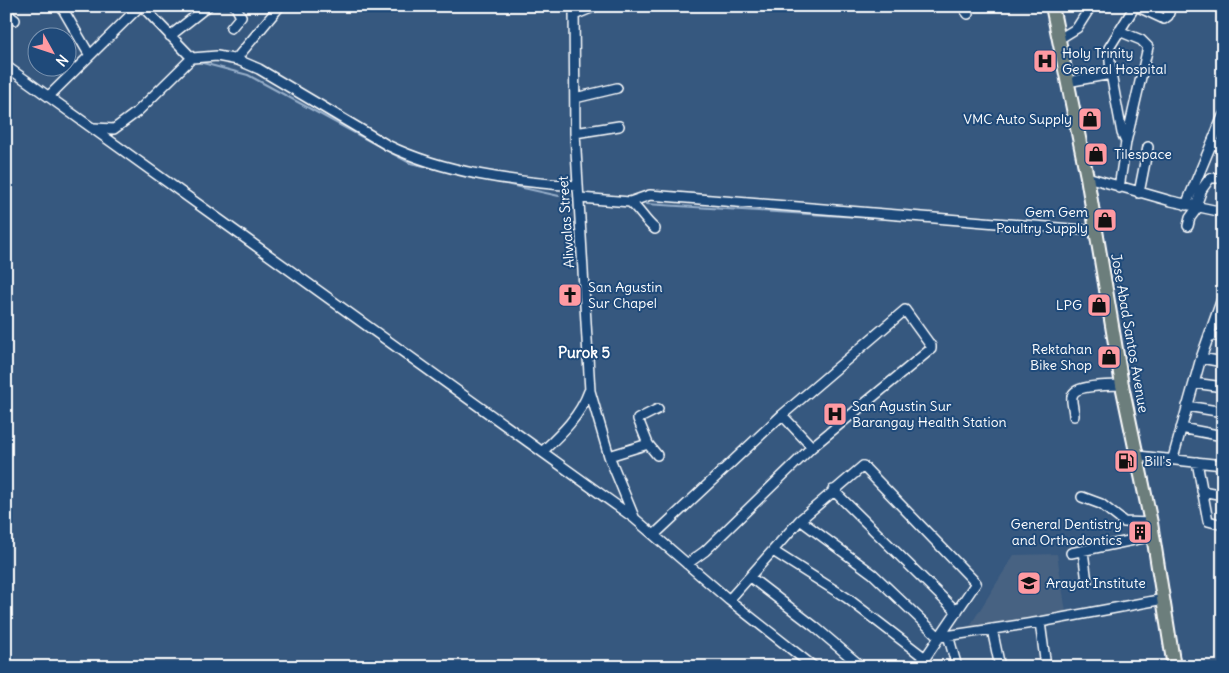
<svg xmlns="http://www.w3.org/2000/svg" width="1229" height="673" viewBox="0 0 1229 673" font-family="Delius,sans-serif">
<style>
.built{fill:#466282}
.lines{fill:none;stroke-linecap:round;stroke-linejoin:round}
.stream{stroke:#97afca;stroke-width:2}
.minor-casing{stroke:#fff;stroke-width:12}
.highway-casing{stroke:#fff;stroke-width:16}
.minor{stroke:#1f4a7a;stroke-width:9}
.highway{stroke:#6c7e7c;stroke-width:12}
.labels{text-anchor:middle;dominant-baseline:central;stroke-width:4;stroke-linejoin:round;paint-order:stroke}
.poi-label{font-size:14px;fill:#fff;stroke:#1f4a7a;text-anchor:start}
.street-label{font-size:14px;fill:#fff;stroke:#1f4a7a}
.neighbourhood-label{font-size:15px;font-weight:bold;fill:#fff;stroke:#1f4a7a}
</style>
<rect width="100%" height="100%" fill="#36587f"/>
<filter id="ink" filterUnits="userSpaceOnUse"><feTurbulence type="fractalNoise" baseFrequency=".02" numOctaves="2"/><feDisplacementMap in="SourceGraphic" scale="10" xChannelSelector="R" yChannelSelector="G"/><feConvolveMatrix kernelMatrix="1 2 1 2 8 2 1 2 1" color-interpolation-filters="sRGB"/></filter>
<g filter="url(#ink)">
<path class="built" d="M 1057,554 L 1066,612 L 968,629 L 1014,555 Z"/>
<g class="lines">
<path class="stream" d="M 199,62 L 248,75 L 410,163 L 442,170
M 488,180 L 559,196
M 646,204 L 888,219"/>
<g class="minor-casing">
<path id="minor" d="M 61,6 L 89,54
M 142,6 L 192,58
M 574,6 L 575,133 L 590,391 L 609,456 L 634,517
M 962,6 L 968,14
M 1136,6 L 1164,19 L 1168,16 L 1171,6
M 6,13 L 15,20
M 574,15 L 596,6
M 231,28 L 241,16 L 235,6
M 1119,31 L 1141,40 L 1148,47 L 1126,142
M 170,36 L 208,6
M 1059,39 L 1077,28 L 1091,6
M 236,59 L 280,6
M 6,66 L 634,518 L 729,600 L 814,667
M 1111,74 L 1122,133 L 1126,142 L 1119,188
M 1067,82 L 1111,74 L 1109,48 L 1135,6
M 49,96 L 140,6
M 575,98 L 617,88
M 94,128 L 114,129 L 137,112 L 192,58 L 217,56 L 238,60 L 259,69 L 387,145 C 444,173 515,182 577,186
M 575,133 L 619,126
M 1212,143 L 1223,147
M 1087,177 L 1171,201 L 1223,212
M 1139,193 L 1148,147
M 580,198 L 630,202 L 650,195 L 1096,231
M 630,202 C 640,210 645,221 655,229
M 1186,205 L 1223,116
M 1196,206 L 1202,189 L 1210,178 L 1223,178
M 1188,226 L 1190,218 L 1198,207
M 1209,335 L 1223,337
M 1201,358 L 1223,362
M 1194,383 L 1223,387
M 1187,406 L 1223,412
M 782,415 L 812,447
M 1074,416 C 1074,410 1071,402 1072,397 C 1073,384 1111,386 1122,385
M 1181,428 L 1223,436
M 648,444 L 657,455
M 543,451 C 562,433 580,416 589,391
M 609,456 L 648,444 L 638,419 L 658,409
M 1138,456 L 1223,465
M 1173,458 L 1201,358 L 1223,296
M 1197,462 L 1208,521 L 1223,525
M 833,490 L 957,612
M 1202,491 L 1223,495
M 1082,497 L 1101,504 L 1124,522 L 1151,523
M 800,520 L 873,574 L 939,637 L 1040,622 L 1164,599
M 654,535 L 782,415 L 905,310 L 931,346 L 931,349 L 812,447 L 705,551 L 687,564
M 773,551 L 847,598 L 925,658
M 1083,551 L 1087,582
M 1071,553 L 1153,536
M 750,577 L 815,627 L 862,667
M 729,600 L 800,520 L 863,466 L 976,583 L 919,667
M 1040,622 L 1046,667
M 992,629 L 1000,667
M 948,635 L 957,667"/>
</g>
<g class="highway-casing">
<path id="highway" d="M 1052,6 L 1087,177 L 1122,385 L 1151,523 L 1174,667"/>
</g>
<use href="#minor" class="minor"/>
<use href="#highway" class="highway"/>
</g>
</g>
<defs>
<g id="hospital-square" transform="scale(1.25)"><rect x="-9" y="-9" width="18" height="18" rx="4" fill="#ff9aa2" stroke="#1f4a7a"/><path d="M-5-5h3v3.5h4V-5h3V5h-3V1.5h-4V5h-3Z" fill="#111"/></g>
<g id="shop-square" transform="scale(1.25)"><rect x="-9" y="-9" width="18" height="18" rx="4" fill="#ff9aa2" stroke="#1f4a7a"/><path d="M-5-2.5h2.3a2.7 3.5 0 0 1 5.4 0H5L5.5 6h-11ZM-1.5-2.5h3a1.5 2.3 0 0 0-3 0Z" fill="#111"/></g>
<g id="church-square" transform="scale(1.25)"><rect x="-9" y="-9" width="18" height="18" rx="4" fill="#ff9aa2" stroke="#1f4a7a"/><path d="M-1.2-6h2.4v3.5h3.3v2.4h-3.3V6h-2.4V-.1h-3.3v-2.4h3.3Z" fill="#111"/></g>
<g id="fuel-square" transform="scale(1.25)"><rect x="-9" y="-9" width="18" height="18" rx="4" fill="#ff9aa2" stroke="#1f4a7a"/><path d="M-5.5-6h7V0h2V4h1.3V-2.5L3-4.5l.8-.8L6-3V5H2.5V1h-1V6h-7ZM-4.2-4.7v3.2H.2V-4.7Z" fill="#111"/></g>
<g id="building-square" transform="scale(1.25)"><rect x="-9" y="-9" width="18" height="18" rx="4" fill="#ff9aa2" stroke="#1f4a7a"/><path d="M-4-6H4V6H1V3H-1V6H-4ZM-2.5-4.3h1.7v1.8h-1.7ZM.8-4.3h1.7v1.8H.8ZM-2.5-1h1.7V.8h-1.7ZM.8-1h1.7V.8H.8Z" fill="#111"/></g>
<g id="school-square" transform="scale(1.25)"><rect x="-9" y="-9" width="18" height="18" rx="4" fill="#ff9aa2" stroke="#1f4a7a"/><path d="M0-5L7-2L0 1L-7-2ZM-4 1L0 2.5L4 1V4Q0 6-4 4Z" fill="#111"/></g>
</defs>
<g fill-rule="evenodd">
<use href="#hospital-square" x="1045" y="61"/>
<use href="#shop-square" x="1090" y="119"/>
<use href="#shop-square" x="1096" y="154"/>
<use href="#shop-square" x="1105" y="220"/>
<use href="#church-square" x="570" y="295"/>
<use href="#shop-square" x="1099" y="305"/>
<use href="#shop-square" x="1109" y="357"/>
<use href="#hospital-square" x="835" y="414"/>
<use href="#fuel-square" x="1126" y="461"/>
<use href="#building-square" x="1140" y="532"/>
<use href="#school-square" x="1029" y="583"/>
</g>
<g class="labels">
<g class="poi-label">
<text x="1062" y="53">Holy Trinity<tspan x="1062" dy="16">General Hospital</tspan></text>
<text x="1072" y="119" text-anchor="end">VMC Auto Supply</text>
<text x="1114" y="154">Tilespace</text>
<text x="1088" y="212" text-anchor="end">Gem Gem<tspan x="1088" dy="16">Poultry Supply</tspan></text>
<text x="588" y="287">San Agustin<tspan x="588" dy="16">Sur Chapel</tspan></text>
<text x="1082" y="305" text-anchor="end">LPG</text>
<text x="1092" y="349" text-anchor="end">Rektahan<tspan x="1092" dy="16">Bike Shop</tspan></text>
<text x="852" y="406">San Agustin Sur<tspan x="852" dy="16">Barangay Health Station</tspan></text>
<text x="1144" y="461">Bill's</text>
<text x="1122" y="524" text-anchor="end">General Dentistry<tspan x="1122" dy="16">and Orthodontics</tspan></text>
<text x="1046" y="583">Arayat Institute</text>
</g>
<g class="street-label">
<text transform="translate(566 222) rotate(-94)">Aliwalas Street</text>
<text transform="translate(1130 333) rotate(80)">Jose Abad Santos Avenue</text>
</g>
<g class="neighbourhood-label">
<text x="584" y="352">Purok 5</text>
</g>
</g>
<rect width="1229" height="673" fill="none" stroke="#1f4a7a" stroke-width="25"/>
<rect x="12" y="12" width="1204" height="648" fill="none" stroke="#fff" stroke-width="2" filter="url(#ink)"/>
<g transform="translate(52 52) rotate(130)"><circle r="24" fill="#1f4a7a" stroke="#7992af"/>
<path d="M0-4L9 19L0 12L-9 19Z" fill="#ff9aa2"/>
<text y="-8" font-size="14" font-weight="bold" text-anchor="middle" fill="#ffffff">N</text>
</g>
</svg>
